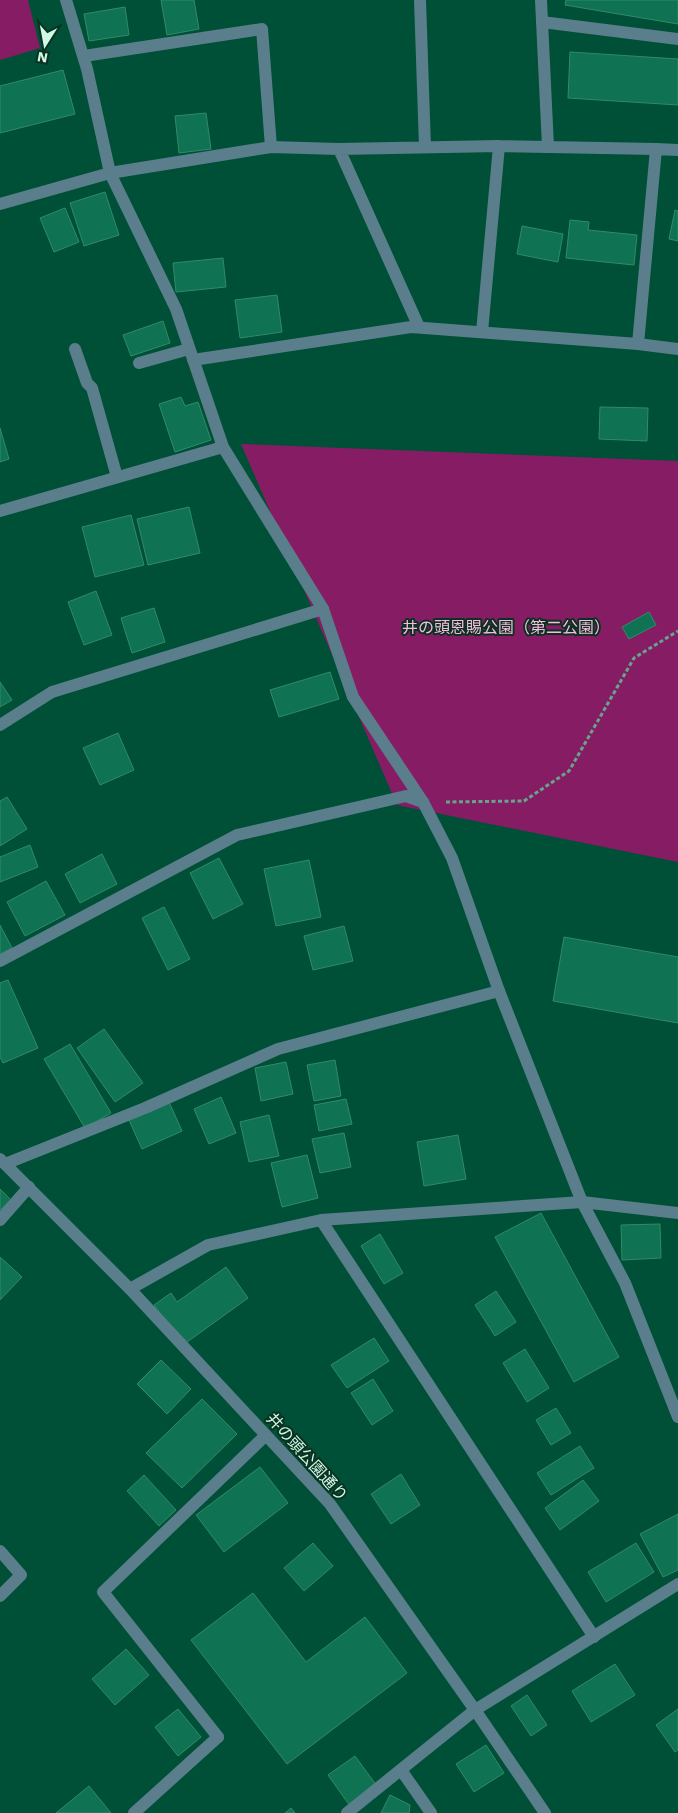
<svg xmlns="http://www.w3.org/2000/svg" width="678" height="1813" viewBox="0 0 678 1813" font-family="'Work Sans','Noto Sans JP',sans-serif">
<style>
.green{fill:#861d64}
.building{fill:#0f7252;stroke:#308b69}
.lines{fill:none;stroke-linecap:round;stroke-linejoin:round}
.path{stroke:#67a48e;stroke-width:3;stroke-dasharray:4 2.5;stroke-linecap:butt}
.service{stroke:#5a7e8c;stroke-width:12}
.minor{stroke:#5a7e8c;stroke-width:12}
.labels{text-anchor:middle;dominant-baseline:central;stroke-width:4;stroke-linejoin:round;paint-order:stroke}
.park-label{font-size:16px;fill:#f7bcdd;stroke:#0a3122}
.street-label{font-size:16px;fill:#cff9e5;stroke:#0a3122}
</style>
<rect width="100%" height="100%" fill="#004f37"/>
<path class="green" d="M 0,0 L 28,0 L 40,48 L 0,60 Z
M 241,444 L 678,461 L 678,862 L 397,805 Z"/>
<path class="building" d="M 161,0 L 194,0 L 199,29 L 167,35 Z
M 566,0 L 678,0 L 678,24 L 565,5 Z
M 125,7 L 129,35 L 89,41 L 84,14 Z
M 570,52 L 678,59 L 678,105 L 568,98 Z
M 63,70 L 75,114 L 0,133 L 0,86 Z
M 206,113 L 211,149 L 179,153 L 175,116 Z
M 105,192 L 119,235 L 84,246 L 70,203 Z
M 65,208 L 79,242 L 54,252 L 40,218 Z
M 675,210 L 678,211 L 678,241 L 669,239 Z
M 570,220 L 589,222 L 588,230 L 637,235 L 634,265 L 566,258 Z
M 522,226 L 563,234 L 558,262 L 517,254 Z
M 223,258 L 226,287 L 176,292 L 173,263 Z
M 277,295 L 282,332 L 240,338 L 235,300 Z
M 163,321 L 170,343 L 131,356 L 123,335 Z
M 181,397 L 185,406 L 198,402 L 211,440 L 175,452 L 159,404 Z
M 600,407 L 648,408 L 647,441 L 599,439 Z
M 0,428 L 9,459 L 0,462 Z
M 189,507 L 200,553 L 148,565 L 137,519 Z
M 131,515 L 144,565 L 95,577 L 82,527 Z
M 96,591 L 112,635 L 84,645 L 68,602 Z
M 154,608 L 165,642 L 132,653 L 121,618 Z
M 649,612 L 656,625 L 629,639 L 622,627 Z
M 330,672 L 339,699 L 279,717 L 270,690 Z
M 0,682 L 12,700 L 0,707 Z
M 118,733 L 134,770 L 100,785 L 83,748 Z
M 7,797 L 27,829 L 0,846 L 0,801 Z
M 30,845 L 38,867 L 0,882 L 0,857 Z
M 102,854 L 117,884 L 80,903 L 65,874 Z
M 219,858 L 243,904 L 213,919 L 190,873 Z
M 309,860 L 321,917 L 276,926 L 264,869 Z
M 46,881 L 65,915 L 25,936 L 7,902 Z
M 164,907 L 190,959 L 168,970 L 142,918 Z
M 0,925 L 12,948 L 0,954 Z
M 344,926 L 353,961 L 313,970 L 304,936 Z
M 564,937 L 678,957 L 678,1023 L 553,1001 Z
M 8,980 L 38,1048 L 3,1063 L 0,1057 L 0,983 Z
M 104,1029 L 143,1083 L 115,1102 L 77,1048 Z
M 70,1044 L 111,1113 L 85,1128 L 44,1059 Z
M 335,1060 L 341,1096 L 314,1101 L 307,1065 Z
M 286,1062 L 293,1094 L 261,1101 L 255,1068 Z
M 221,1097 L 236,1133 L 209,1144 L 194,1109 Z
M 346,1099 L 352,1124 L 319,1131 L 314,1105 Z
M 169,1102 L 182,1131 L 142,1149 L 129,1120 Z
M 269,1115 L 279,1156 L 249,1162 L 240,1122 Z
M 344,1133 L 351,1167 L 320,1173 L 312,1139 Z
M 458,1135 L 466,1179 L 424,1186 L 417,1142 Z
M 307,1155 L 318,1198 L 282,1207 L 271,1163 Z
M 0,1189 L 11,1200 L 0,1210 Z
M 541,1213 L 619,1357 L 574,1382 L 495,1237 Z
M 660,1224 L 661,1258 L 622,1260 L 621,1225 Z
M 380,1234 L 403,1273 L 384,1284 L 361,1246 Z
M 0,1257 L 22,1277 L 0,1300 Z
M 226,1267 L 248,1298 L 183,1345 L 154,1305 L 171,1293 L 177,1302 Z
M 496,1291 L 516,1322 L 495,1336 L 475,1305 Z
M 374,1338 L 389,1361 L 347,1388 L 331,1365 Z
M 525,1349 L 549,1388 L 527,1402 L 503,1363 Z
M 161,1360 L 191,1389 L 167,1414 L 137,1384 Z
M 373,1379 L 393,1411 L 372,1425 L 351,1393 Z
M 202,1399 L 237,1434 L 182,1488 L 146,1453 Z
M 556,1408 L 571,1433 L 551,1445 L 536,1420 Z
M 580,1446 L 594,1468 L 551,1495 L 537,1473 Z
M 260,1467 L 288,1503 L 224,1552 L 196,1515 Z
M 401,1474 L 420,1505 L 391,1524 L 371,1494 Z
M 144,1475 L 176,1510 L 159,1526 L 127,1491 Z
M 583,1480 L 599,1501 L 560,1530 L 545,1508 Z
M 678,1514 L 678,1570 L 663,1577 L 640,1534 Z
M 313,1543 L 333,1566 L 304,1591 L 284,1568 Z
M 636,1543 L 654,1572 L 606,1602 L 588,1572 Z
M 253,1593 L 306,1662 L 365,1617 L 407,1673 L 287,1764 L 191,1640 Z
M 126,1649 L 149,1675 L 115,1705 L 92,1679 Z
M 615,1664 L 635,1695 L 591,1722 L 572,1691 Z
M 527,1695 L 547,1725 L 531,1736 L 511,1706 Z
M 178,1709 L 201,1737 L 178,1756 L 155,1727 Z
M 678,1709 L 678,1750 L 675,1752 L 656,1725 Z
M 486,1745 L 504,1773 L 474,1792 L 456,1764 Z
M 355,1756 L 377,1786 L 350,1806 L 328,1775 Z
M 89,1786 L 111,1813 L 56,1813 Z
M 390,1795 L 410,1805 L 409,1813 L 381,1813 Z
M 291,1808 L 295,1813 L 285,1813 Z"/>
<g class="lines">
<path class="path" d="M 446,802 L 524,801 L 569,771 L 634,658 L 678,631"/>
<path class="service" d="M 542,22 L 678,39
M 84,56 L 262,29 L 271,147
M 638,344 L 656,149 L 678,150
M 75,349 L 87,383 L 92,388 L 117,477
M 139,363 L 189,349
M 0,725 L 52,692 L 323,609
M 0,961 L 237,835 L 406,796 L 423,802
M 5,1164 L 145,1108 L 278,1049 L 499,991
M 0,1220 L 29,1187
M 321,1220 L 594,1637
M 130,1289 L 208,1245 L 321,1220 L 582,1202
M 0,1551 L 21,1575 L 0,1596
M 401,1770 L 431,1813
M 134,1813 L 218,1737
M 347,1813 L 475,1710"/>
<path class="minor" d="M 66,0 L 87,69 L 110,173 L 176,309 L 223,447 L 323,609 L 353,697 L 423,802 L 452,858 L 499,991 L 582,1202 L 625,1283 L 678,1417
M 420,0 L 425,147
M 541,0 L 548,147
M 339,149 L 419,327
M 0,204 L 110,173 L 271,147 L 339,149 L 499,146 L 656,149
M 482,332 L 499,146
M 193,360 L 411,327 L 638,344 L 678,349
M 0,511 L 223,447
M 0,1159 L 130,1289 L 330,1504 L 475,1710 L 545,1813
M 582,1202 L 678,1213
M 475,1710 L 678,1584
M 218,1737 L 103,1592 L 266,1435"/>
</g>
<g class="labels">
<g class="park-label">
<text x="506" y="627">井の頭恩賜公園（第二公園）</text>
</g>
<g class="street-label">
<text transform="translate(307 1457) rotate(48)">井の頭公園通り</text>
</g>
</g>
<g transform="translate(45 45) rotate(191)" stroke="#0a3122" stroke-width="4" paint-order="stroke">
<path d="M0-4L9 19L0 12L-9 19Z" fill="#cff9e5"/>
<text y="-8" font-size="14" font-weight="bold" text-anchor="middle" fill="#cff9e5">N</text>
</g>
</svg>
